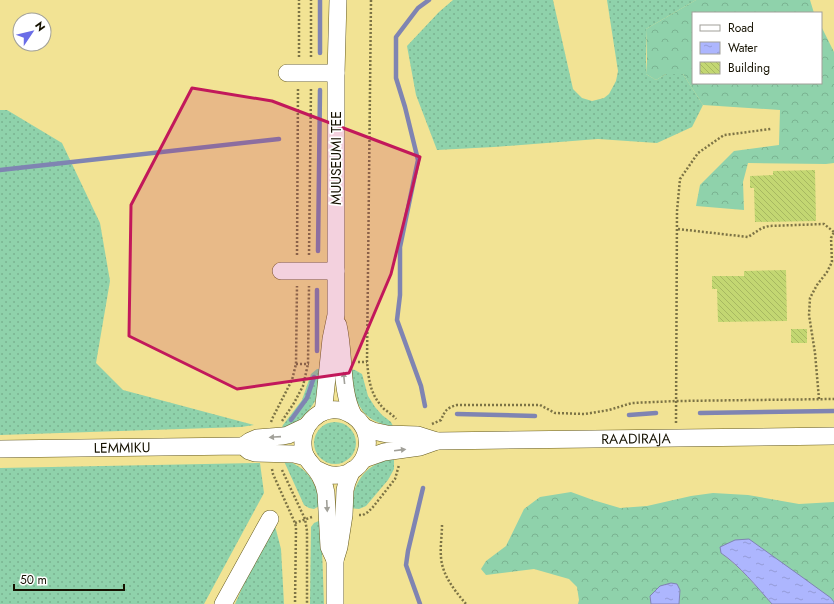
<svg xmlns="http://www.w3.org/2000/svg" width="834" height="604" viewBox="0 0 834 604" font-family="Jost,sans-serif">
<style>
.grass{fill:url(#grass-dots)}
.forest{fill:url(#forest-crowns)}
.water{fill:url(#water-ripples);stroke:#7f84b2}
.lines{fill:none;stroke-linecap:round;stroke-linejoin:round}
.stream{stroke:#7f84b2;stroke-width:4.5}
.building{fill:url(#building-back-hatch)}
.minor-casing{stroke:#665b1f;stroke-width:18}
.path{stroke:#7c7345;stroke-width:2.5;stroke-dasharray:2 2;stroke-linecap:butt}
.minor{stroke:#fff;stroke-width:17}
.oneway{fill:#a1a099}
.marked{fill:#c2185b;fill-opacity:0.2;stroke:#c2185b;stroke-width:3;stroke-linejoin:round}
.labels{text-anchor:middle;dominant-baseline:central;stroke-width:3.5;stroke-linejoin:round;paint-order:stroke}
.street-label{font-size:14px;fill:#151100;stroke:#fff}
</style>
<defs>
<pattern id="grass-dots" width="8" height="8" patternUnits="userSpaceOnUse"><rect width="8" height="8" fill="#8fd2ab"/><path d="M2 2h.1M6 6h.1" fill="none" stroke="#7ab391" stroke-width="1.8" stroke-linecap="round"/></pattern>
<pattern id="forest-crowns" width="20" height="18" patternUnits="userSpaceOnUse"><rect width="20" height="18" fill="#8fd2ab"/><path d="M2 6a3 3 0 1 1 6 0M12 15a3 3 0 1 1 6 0" fill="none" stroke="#7ab391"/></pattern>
<pattern id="water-ripples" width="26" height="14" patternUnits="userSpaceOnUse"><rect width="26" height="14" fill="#adb6fe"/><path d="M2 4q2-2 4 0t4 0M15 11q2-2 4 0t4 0" fill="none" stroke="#949bd8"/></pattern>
<pattern id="building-back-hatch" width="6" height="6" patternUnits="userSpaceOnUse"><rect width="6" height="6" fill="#c3d772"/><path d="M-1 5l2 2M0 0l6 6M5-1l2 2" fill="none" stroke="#a7b861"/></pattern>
</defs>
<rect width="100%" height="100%" fill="#f2e394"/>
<path class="grass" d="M 453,0 L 553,0 L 573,89 L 582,98 L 592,101 L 604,98 L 609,94 L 616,81 L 618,71 L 607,0 L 696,0 L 646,29 L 646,74 L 656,80 L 666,74 L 683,74 L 703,105 L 692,127 L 657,143 L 598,139 L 494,147 L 437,150 L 416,95 L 407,46 L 439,12 Z
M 0,110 L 7,110 L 62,143 L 100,223 L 110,281 L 96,363 L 123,390 L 254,425 L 241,427 L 0,435 Z
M 317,369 L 323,369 C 322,375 322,381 320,387 C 316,407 300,423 281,430 L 283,425 L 302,400 L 311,374 Z
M 348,369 L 355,370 L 362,374 L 368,396 L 375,407 L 382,415 L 391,422 L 394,428 C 386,425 377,423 370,418 C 355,407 352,386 348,369 Z
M314 443a21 21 0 1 1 42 0a21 21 0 1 1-42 0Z
M 394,456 L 394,469 L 388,480 L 366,506 L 359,509 L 349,508 C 357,477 364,467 394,456 Z
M 283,459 C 309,469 314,479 321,505 L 314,509 L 309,508 L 304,505 Z
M 260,463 L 264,493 L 204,604 L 0,604 L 0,468 Z
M 321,520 L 324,604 L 310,604 L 311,527 L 314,523 Z
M 275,526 L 281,549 L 284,604 L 235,604 L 247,577 Z"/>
<path class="forest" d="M 696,0 L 810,0 L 814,13 L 693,13 L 693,83 L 821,83 L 821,26 L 834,52 L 834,163 L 826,164 L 748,163 L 743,182 L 744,210 L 696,206 L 700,185 L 734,151 L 779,145 L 780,110 L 703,105 L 683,74 L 666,74 L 656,80 L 646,74 L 647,60 L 646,29 Z
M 571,492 L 593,500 L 620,508 L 647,506 L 691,496 L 713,493 L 748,495 L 799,504 L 834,502 L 834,602 L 831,598 L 721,553 C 740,567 756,586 772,604 L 679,604 L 680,590 L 660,586 L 650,596 L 651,604 L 578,604 L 579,600 L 577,587 L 569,579 L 534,569 L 486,575 L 481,569 L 486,561 L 506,546 L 524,509 L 540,497 Z"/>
<path class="water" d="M 749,539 L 802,577 L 831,598 L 834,602 L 834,604 L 772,604 C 756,586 740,566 721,553 L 720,547 L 735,540 Z
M 671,583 L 677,584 L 680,590 L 679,604 L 651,604 L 650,596 L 660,586 Z"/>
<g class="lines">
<path class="stream" d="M 320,53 L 320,0
M 0,170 L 279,139
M 318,251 L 320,90
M 317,351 L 317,290
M 425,406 L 421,386 L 397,320 L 400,295 L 400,247 L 418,160 L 405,107 L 396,78 L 396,37 L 418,8 L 429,0
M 700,413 L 834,411
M 457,414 L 535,416
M 629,415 L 656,413
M 291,420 L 307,398 L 314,377
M 420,604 L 406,565 L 408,551 L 423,488"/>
</g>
<path class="building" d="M 815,170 L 816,221 L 755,222 L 754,188 L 750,188 L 750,176 L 773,175 L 773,171 Z
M 786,270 L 787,321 L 718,322 L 717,289 L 712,289 L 712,276 L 744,276 L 744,271 Z
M 791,329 L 807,329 L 807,343 L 791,343 Z"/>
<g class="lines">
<g class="minor-casing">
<g id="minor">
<path d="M 287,73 L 336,73"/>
<path d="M 281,271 L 336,271"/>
<path d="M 338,325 C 345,355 340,388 353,415"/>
<path d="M 323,412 L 325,396 L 331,339 L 336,315 L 336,73 L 338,0"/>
<path id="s1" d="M 364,427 L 373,431 L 387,434 L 418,435 L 437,441 L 834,436"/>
<path d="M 243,446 L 250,441 L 257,438 L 283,436 L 288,435 L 307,426"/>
<path id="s2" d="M 0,449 L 243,446 L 249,451 L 255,453 L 294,454 L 306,457"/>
<path d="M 364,459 L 384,452 L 420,447 L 437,441"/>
<path d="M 316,469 C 322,472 327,475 333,475 C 369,478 381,428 348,413 C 339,408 327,409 319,414 C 308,421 302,432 303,445 C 303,460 314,464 320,476 C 323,481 325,487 326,493 L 329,547 L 335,560"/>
<path d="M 223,604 L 270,519"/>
<path d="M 335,604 L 335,560 L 339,547 L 344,515 L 345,490 L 347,482 L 352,470"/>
</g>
</g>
<path class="path" d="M 371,0 L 367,362 C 369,381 370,394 384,409 C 388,412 393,415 396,419
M 299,57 L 299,0
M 311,57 L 311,0
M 678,229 L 748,237 L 762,228 L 769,226 L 824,224 L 834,232
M 297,255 L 298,88
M 309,255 L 311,88
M 358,362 L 367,362
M 296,364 L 309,364
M 819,399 L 815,353 L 809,315 L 810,298 L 817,285 L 827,272 L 832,262 L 831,238 L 834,232
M 282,421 L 294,403 L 303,386 L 308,364 L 309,286
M 271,422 L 273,417 L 292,380 L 296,364 L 297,286
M 676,423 L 677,211 L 680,179 L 698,153 L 724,135 L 771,129
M 432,424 L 441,420 C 445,411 446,408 457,405 L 540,405 L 555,413 L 585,414 L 609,410 L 632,403 L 677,401 L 834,399
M 272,469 L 273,474 L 295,523 L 296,528 L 295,604
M 282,470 L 305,519 L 307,531 L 307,604
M 359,515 L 363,515 L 368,512 L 373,507 L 395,479 L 399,465
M 295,523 L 312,517
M 442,525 C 442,535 440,547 441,557 C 442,575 455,591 466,604"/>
<use href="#minor" class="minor"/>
</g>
<defs><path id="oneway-solid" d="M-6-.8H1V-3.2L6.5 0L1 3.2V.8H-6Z"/></defs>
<g class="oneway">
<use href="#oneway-solid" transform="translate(344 378) rotate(-96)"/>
<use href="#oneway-solid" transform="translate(275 437) rotate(176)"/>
<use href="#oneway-solid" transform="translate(400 450) rotate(-7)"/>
<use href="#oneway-solid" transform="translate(327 506) rotate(87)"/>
</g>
<path class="marked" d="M 192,88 L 272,101 L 420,157 L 391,274 L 349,373 L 237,389 L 129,336 L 131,205 Z"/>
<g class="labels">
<g class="street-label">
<text transform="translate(336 158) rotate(-90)">MUUSEUMI TEE</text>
<text stroke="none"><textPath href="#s1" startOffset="274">RAADIRAJA</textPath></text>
<text stroke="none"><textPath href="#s2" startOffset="122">LEMMIKU</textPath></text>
</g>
</g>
<rect x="692" y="12" width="130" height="72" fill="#ffffff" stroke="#a1a099"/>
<rect x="700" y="25" width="20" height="6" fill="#ffffff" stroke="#a1a099"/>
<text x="728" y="32" font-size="12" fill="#151100">Road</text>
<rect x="700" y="42" width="20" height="12" fill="url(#water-ripples)" stroke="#a1a099"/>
<text x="728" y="52" font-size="12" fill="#151100">Water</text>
<rect x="700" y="62" width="20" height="12" fill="url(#building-back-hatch)" stroke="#a1a099"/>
<text x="728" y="72" font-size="12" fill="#151100">Building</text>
<g transform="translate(32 32) rotate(55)"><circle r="19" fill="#ffffff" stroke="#a1a099"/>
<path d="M0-3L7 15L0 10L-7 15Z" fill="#6a6de7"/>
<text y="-6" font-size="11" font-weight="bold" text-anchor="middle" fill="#151100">N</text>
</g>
<path d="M14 584v6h110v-6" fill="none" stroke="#151100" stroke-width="2"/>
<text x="20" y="584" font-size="12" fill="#151100" stroke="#ffffff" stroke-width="3" paint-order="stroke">50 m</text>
</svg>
